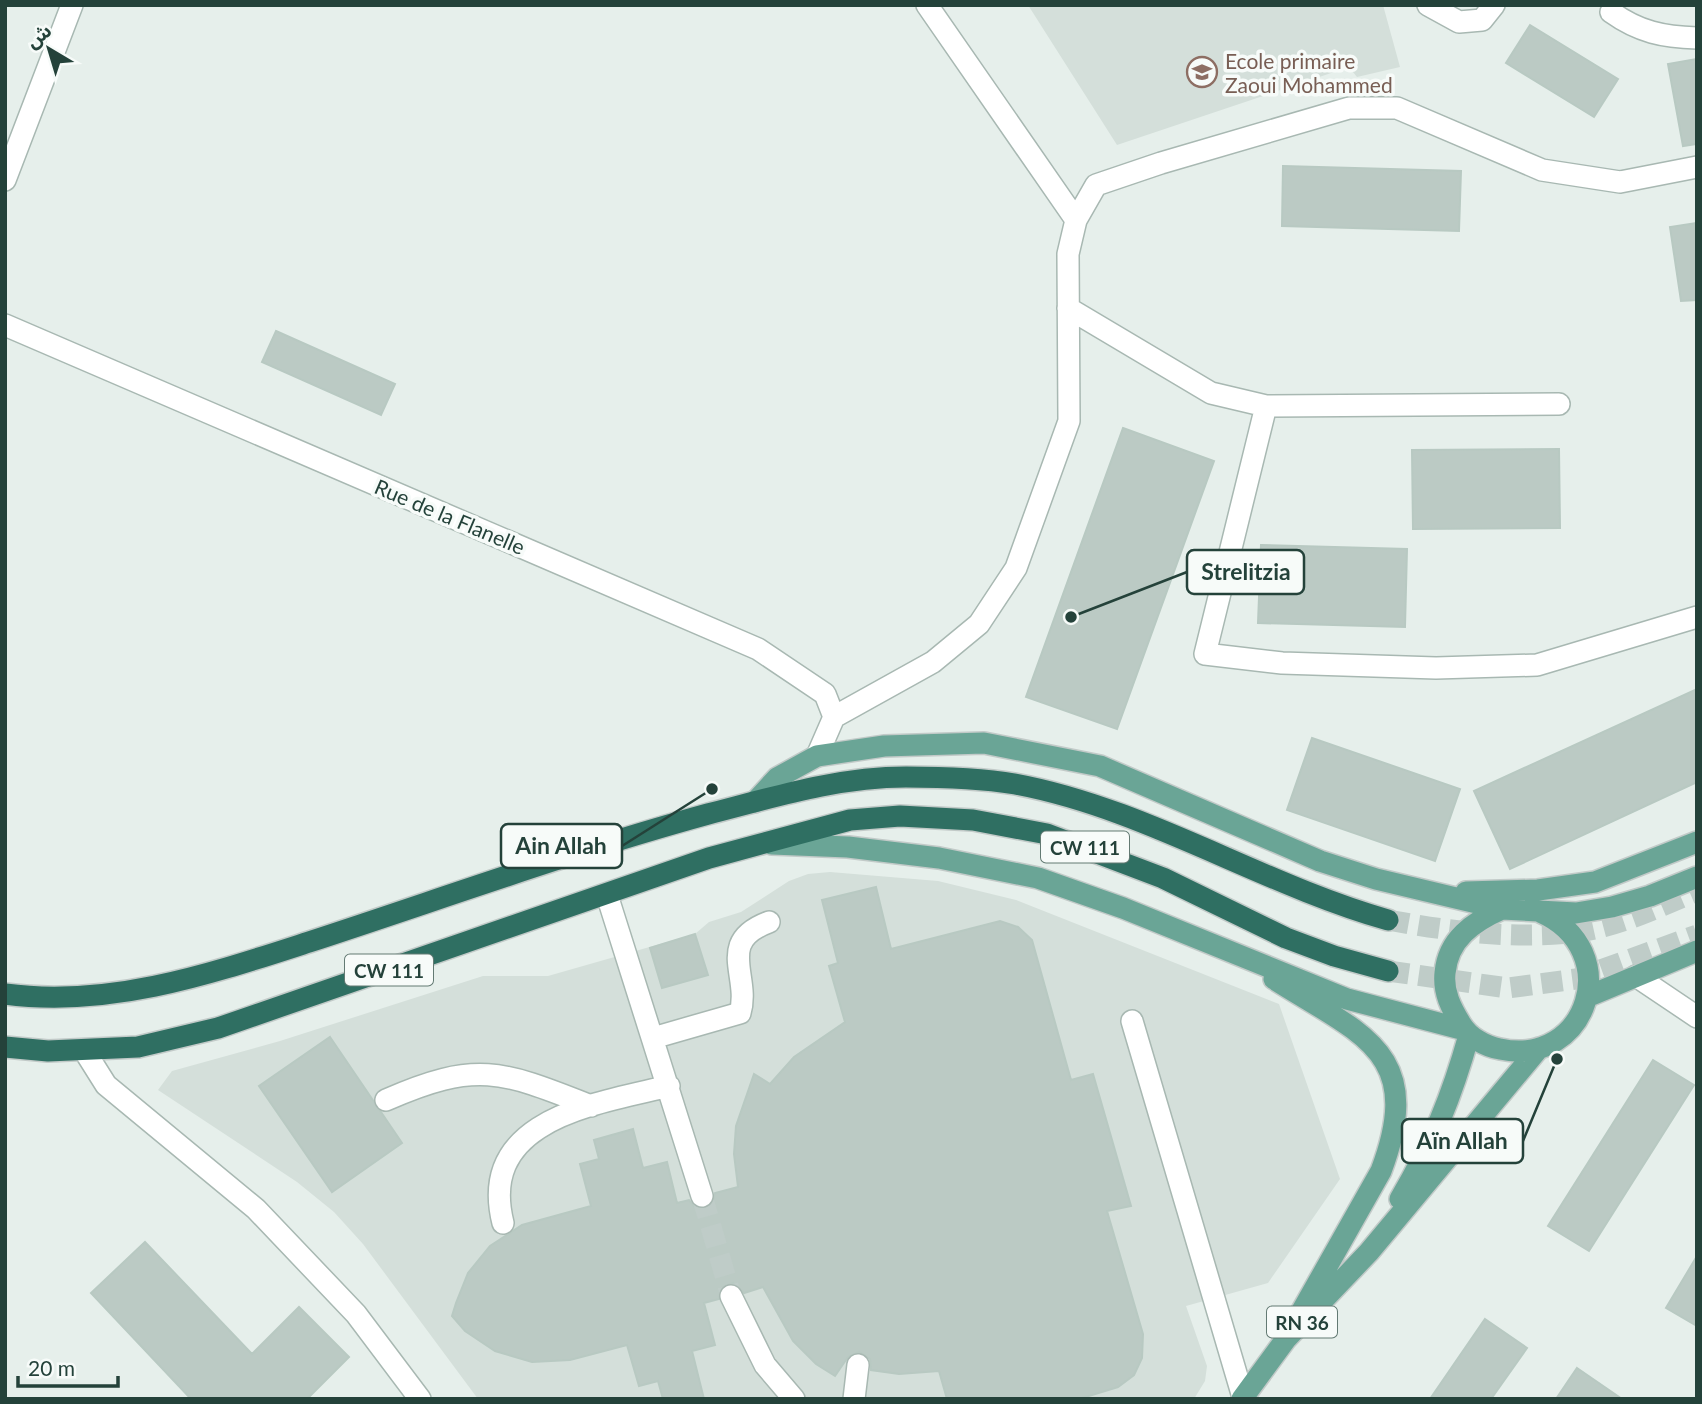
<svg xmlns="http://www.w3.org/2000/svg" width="1702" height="1404" viewBox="0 0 1702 1404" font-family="Lato,'Noto Sans Arabic',sans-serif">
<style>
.built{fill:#d4dfda}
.building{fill:#bbcac4;stroke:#b8c9c2;stroke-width:2}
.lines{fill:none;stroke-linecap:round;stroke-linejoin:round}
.minor-tunnel{stroke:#bfccc8;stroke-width:21;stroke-dasharray:21 10;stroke-linecap:butt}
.highway-tunnel{stroke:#bfccc8;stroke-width:21;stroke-dasharray:21 10;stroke-linecap:butt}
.minor-casing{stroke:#a8b8b2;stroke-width:24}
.major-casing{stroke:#c2cac8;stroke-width:24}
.highway-casing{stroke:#c2cac8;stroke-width:24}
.minor{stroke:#fff;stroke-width:21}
.major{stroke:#6aa596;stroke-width:21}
.highway{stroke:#2f6f62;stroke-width:21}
.labels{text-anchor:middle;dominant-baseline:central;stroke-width:7;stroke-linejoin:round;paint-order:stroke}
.shield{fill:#f7fbf9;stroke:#637a73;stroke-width:2}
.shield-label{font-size:19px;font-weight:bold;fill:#24423a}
.education-label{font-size:21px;fill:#785e54;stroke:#f7fbf9;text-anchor:start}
.street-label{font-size:21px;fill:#24423a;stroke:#f7fbf9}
.leader{fill:none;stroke:#24423a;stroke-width:2.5}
.callout-dot{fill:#24423a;stroke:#f7fbf9;stroke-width:2.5}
.callout{fill:#f7fbf9;stroke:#24423a;stroke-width:2.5}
.callout-label{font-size:23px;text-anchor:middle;font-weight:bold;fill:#24423a}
</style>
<rect width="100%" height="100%" fill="#e6efeb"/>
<path class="built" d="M 1028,5 L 1383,5 L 1400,67 L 1357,77 L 1349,67 L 1117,145 Z
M 830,872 L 938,881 L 1016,900 L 1279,1004 L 1340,1179 L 1268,1283 L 1186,1306 L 1207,1366 L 1205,1381 L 1194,1399 L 478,1399 L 363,1244 L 334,1212 L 297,1182 L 158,1090 L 172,1071 L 280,1041 L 483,976 L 548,976 L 695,934 L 709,922 L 741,912 L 789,881 L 808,874 Z"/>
<path class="building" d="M 1530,25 L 1618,79 L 1594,117 L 1506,63 Z
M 1697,59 L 1697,144 L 1683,146 L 1668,64 Z
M 1283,166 L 1461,171 L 1459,231 L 1282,226 Z
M 1697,223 L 1697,300 L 1681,301 L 1670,227 Z
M 276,331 L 395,384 L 381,415 L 262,362 Z
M 1123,428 L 1214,461 L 1117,729 L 1026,697 Z
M 1559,449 L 1560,528 L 1413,529 L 1412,450 Z
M 1261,545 L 1407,549 L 1405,627 L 1258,623 Z
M 1697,689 L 1697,782 L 1510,869 L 1474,791 Z
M 1312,738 L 1460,789 L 1435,861 L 1287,810 Z
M 876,887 L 891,949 L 1000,921 L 1018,927 L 1032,940 L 1071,1080 L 1093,1074 L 1131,1206 L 1107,1211 L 1143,1334 L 1142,1358 L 1134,1375 L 1118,1387 L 1079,1399 L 947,1399 L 939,1371 L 899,1374 L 871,1370 L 870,1359 L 859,1352 L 848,1357 L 835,1376 L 816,1364 L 793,1341 L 763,1287 L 744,1293 L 733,1283 L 721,1288 L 719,1299 L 704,1303 L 715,1345 L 692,1351 L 704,1399 L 663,1399 L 658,1381 L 639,1386 L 627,1345 L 570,1360 L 532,1362 L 495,1351 L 465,1331 L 452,1316 L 456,1303 L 468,1273 L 490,1246 L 522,1225 L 591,1206 L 580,1164 L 599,1159 L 594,1140 L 633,1129 L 643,1168 L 667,1162 L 677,1203 L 689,1200 L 694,1206 L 705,1209 L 712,1204 L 715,1193 L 738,1187 L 734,1154 L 736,1126 L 754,1074 L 770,1084 L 794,1057 L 845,1022 L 829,966 L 838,963 L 822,900 Z
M 695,934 L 708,975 L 662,988 L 650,948 Z
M 330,1037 L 402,1143 L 332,1192 L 259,1086 Z
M 1653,1060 L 1694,1085 L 1589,1251 L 1548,1226 Z
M 145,1242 L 252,1354 L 299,1307 L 349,1357 L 307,1399 L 191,1399 L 91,1293 Z
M 1697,1256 L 1697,1326 L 1666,1308 Z
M 1485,1319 L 1527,1348 L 1491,1399 L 1430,1399 Z
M 1577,1368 L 1622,1399 L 1556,1399 Z"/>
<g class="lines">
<path class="minor-tunnel" d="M 702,1196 L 731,1296"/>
<path class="highway-tunnel" d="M 1388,920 C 1447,931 1509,939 1570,933 C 1613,929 1657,908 1697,891
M 1388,971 L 1508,988 L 1576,979 L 1697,935"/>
<g class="minor-casing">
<path id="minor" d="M 927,5 L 1076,220
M 1428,5 L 1459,22 L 1482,20 L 1494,5
M 1611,12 C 1639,32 1663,37 1697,38
M 5,180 L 72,5
M 1068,308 L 1211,393 L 1266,406 L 1559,404
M 5,325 L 758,649 L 825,694 L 834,717 L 817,756
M 1266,406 L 1205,654 L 1282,663 L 1436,668 L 1537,665 L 1697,617
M 834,717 L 933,662 L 979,624 L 1016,568 L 1069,421 L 1068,254 L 1076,220 L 1096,185 L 1161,163 L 1349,108 L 1397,108 L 1542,170 L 1620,182 L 1697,167
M 607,895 L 702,1196
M 1636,976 L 1697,1017
M 1132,1021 L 1243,1397
M 653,1038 L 740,1013 C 751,976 715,942 769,922
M 84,1050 L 106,1085 L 256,1209 L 356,1314 L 420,1399
M 386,1100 C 477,1060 502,1071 591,1106
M 503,1223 C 477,1119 595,1104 669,1086
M 731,1296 L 765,1365 L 794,1399
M 854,1399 L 858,1365"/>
</g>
<g class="major-casing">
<path id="major" d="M 755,802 L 777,778 L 817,756 L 884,746 L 984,743 L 1100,766 L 1320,861 L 1376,879 L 1502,909 L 1576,913 L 1612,907 L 1650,896 L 1697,877
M 772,844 L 848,847 L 939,858 L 1038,878 L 1123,908 L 1347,999 L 1465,1030
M 1466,892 L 1538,890 L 1595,882 L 1697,842
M 1502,909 C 1473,922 1448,939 1445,973 C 1443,992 1451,1008 1461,1024 C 1469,1037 1484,1046 1500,1049 C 1588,1068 1626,950 1540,912
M 1274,979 C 1362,1035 1426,1052 1381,1171 L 1286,1339
M 1589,996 L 1697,951
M 1400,1199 C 1432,1145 1452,1096 1469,1035
M 1242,1399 L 1286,1339 L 1369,1252 L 1539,1048"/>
</g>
<g class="highway-casing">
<path id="highway" d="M 5,994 C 110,1008 210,974 309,942 C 441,899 573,851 708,814 C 774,797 838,777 906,777 C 942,777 979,778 1015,784 C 1145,808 1261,884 1388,920
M 5,1047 L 48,1051 L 138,1047 L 218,1028 L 709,858 L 850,820 L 900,816 L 973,820 L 1047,834 L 1163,878 L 1286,938 L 1334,956 L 1388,971"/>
</g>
<use href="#minor" class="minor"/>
<use href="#major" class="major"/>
<use href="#highway" class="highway"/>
</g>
<defs>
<g id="school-ring" transform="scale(1.575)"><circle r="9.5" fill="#f7fbf9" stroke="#8d6e63" stroke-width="1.5"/><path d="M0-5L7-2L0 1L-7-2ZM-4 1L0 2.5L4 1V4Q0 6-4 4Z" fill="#8d6e63"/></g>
</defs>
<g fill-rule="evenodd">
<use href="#school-ring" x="1202" y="72"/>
</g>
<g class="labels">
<g class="shield">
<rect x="1041" y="831.5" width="88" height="31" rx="5"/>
<rect x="345" y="954.5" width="88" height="31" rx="5"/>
<rect x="1267" y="1306.5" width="70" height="31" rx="5"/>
</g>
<g class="shield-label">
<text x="1085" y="847">CW 111</text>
<text x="389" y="970">CW 111</text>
<text x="1302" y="1322">RN 36</text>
</g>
<g class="education-label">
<text x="1225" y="60">Ecole primaire<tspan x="1225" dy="24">Zaoui Mohammed</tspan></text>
</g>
<g class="street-label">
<text transform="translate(450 516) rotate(23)">Rue de la Flanelle</text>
</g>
</g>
<path class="leader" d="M1071 617L1187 572M712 789L622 846M1557 1059L1523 1141"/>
<g class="callout-dot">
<circle cx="1071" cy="617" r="7"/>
<circle cx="712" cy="789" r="7"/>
<circle cx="1557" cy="1059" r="7"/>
</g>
<g class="callout">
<rect x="1187" y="550" width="117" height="44" rx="7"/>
<rect x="501" y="824" width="121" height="44" rx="7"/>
<rect x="1402" y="1119" width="121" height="44" rx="7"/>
</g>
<g class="callout-label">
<text x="1246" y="580">Strelitzia</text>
<text x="561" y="854">Ain Allah</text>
<text x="1462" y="1149">Aïn Allah</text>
</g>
<rect width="1702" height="1404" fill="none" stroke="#24423a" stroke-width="14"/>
<g transform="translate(49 49) rotate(322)" stroke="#f7fbf9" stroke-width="5" paint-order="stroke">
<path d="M0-5L12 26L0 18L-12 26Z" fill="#24423a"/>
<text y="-10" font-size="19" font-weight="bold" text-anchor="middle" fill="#24423a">ش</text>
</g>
<path d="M18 1376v10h100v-10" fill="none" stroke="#24423a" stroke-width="3.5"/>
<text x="28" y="1376" font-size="21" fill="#24423a" stroke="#f7fbf9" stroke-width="5" paint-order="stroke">20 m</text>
</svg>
